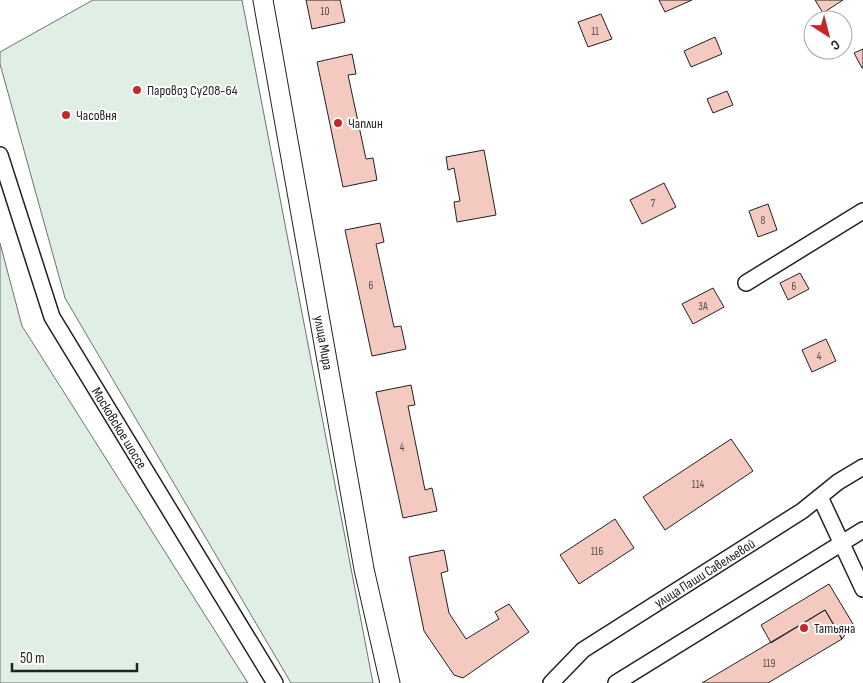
<svg xmlns="http://www.w3.org/2000/svg" width="863" height="683" viewBox="0 0 863 683" font-family="'Sofia Sans Condensed',sans-serif">
<style>
.green{fill:#e0efe3;stroke:#6f6f6f}
.building{fill:#f3c9c0;stroke:#222}
.lines{fill:none;stroke-linecap:round;stroke-linejoin:round}
.minor-casing{stroke:#222;stroke-width:18}
.tertiary-casing{stroke:#222;stroke-width:21}
.minor{stroke:#fff;stroke-width:15}
.tertiary{stroke:#fff;stroke-width:19}
.poi-dot{fill:#c62828;stroke:#fff;stroke-width:2}
.labels{text-anchor:middle;dominant-baseline:central;stroke-width:4;stroke-linejoin:round;paint-order:stroke}
.number-label{font-size:11px;fill:#564c4a}
.poi-label{font-size:14px;fill:#222;stroke:#fff;text-anchor:start}
.street-label{font-size:14px;fill:#222;stroke:#fff}
</style>
<rect width="100%" height="100%" fill="#fff"/>
<path class="green" d="M 93,0 L 242,0 L 373,683 L 291,683 L 65,298 L 0,64 L 0,52 Z
M 0,243 L 22,326 L 248,683 L 0,683 Z"/>
<path class="building" d="M 306,0 L 340,0 L 345,22 L 312,29 Z
M 659,0 L 692,0 L 665,12 Z
M 815,0 L 843,0 L 823,13 Z
M 601,14 L 612,39 L 588,47 L 578,22 Z
M 715,37 L 722,54 L 691,67 L 684,51 Z
M 863,49 L 863,68 L 862,68 L 854,53 Z
M 352,54 L 356,74 L 348,75 L 366,159 L 373,158 L 377,180 L 343,187 L 317,62 Z
M 727,91 L 733,105 L 713,113 L 707,99 Z
M 484,150 L 496,215 L 457,222 L 454,202 L 460,201 L 454,168 L 448,170 L 446,157 Z
M 664,183 L 676,207 L 642,224 L 630,200 Z
M 768,204 L 777,230 L 758,237 L 749,211 Z
M 380,223 L 384,242 L 376,244 L 394,327 L 401,326 L 406,349 L 372,356 L 345,230 Z
M 800,273 L 809,289 L 788,300 L 780,283 Z
M 713,288 L 724,307 L 693,324 L 682,304 Z
M 826,339 L 836,361 L 812,372 L 802,350 Z
M 411,385 L 415,405 L 408,406 L 425,490 L 432,488 L 437,511 L 403,518 L 376,392 Z
M 731,439 L 753,471 L 665,530 L 643,497 Z
M 615,519 L 634,548 L 579,584 L 560,555 Z
M 444,550 L 448,571 L 441,573 L 449,613 L 466,639 L 499,619 L 495,612 L 509,604 L 529,632 L 463,678 L 454,675 L 424,631 L 409,557 Z
M 829,584 L 853,624 L 842,639 L 825,610 L 771,643 L 761,625 Z
M 825,610 L 842,639 L 768,683 L 702,683 Z"/>
<g class="lines">
<g class="minor-casing">
<g id="minor">
<path id="s1" d="M 0,155 L 52,317 L 275,683"/>
<path d="M 746,283 L 863,211"/>
<path d="M 820,497 L 863,589"/>
<path id="s2" d="M 551,683 L 583,650 L 802,511 L 838,482 L 863,467"/>
<path d="M 616,683 L 863,530"/>
</g>
</g>
<g class="tertiary-casing">
<g id="tertiary">
<path id="s3" d="M 263,0 L 364,569 L 390,683"/>
</g>
</g>
<use href="#minor" class="minor"/>
<use href="#tertiary" class="tertiary"/>
</g>
<g class="poi-dot">
<circle cx="137" cy="90" r="5"/>
<circle cx="66" cy="115" r="5"/>
<circle cx="338" cy="123" r="5"/>
<circle cx="804" cy="628" r="5"/>
</g>
<g class="labels">
<g class="number-label">
<text x="325" y="11">10</text>
<text x="595" y="31">11</text>
<text x="653" y="203">7</text>
<text x="763" y="220">8</text>
<text x="371" y="285">6</text>
<text x="794" y="286">6</text>
<text x="703" y="306">3А</text>
<text x="819" y="356">4</text>
<text x="402" y="447">4</text>
<text x="698" y="484">114</text>
<text x="597" y="551">116</text>
<text x="769" y="663">119</text>
</g>
<g class="poi-label">
<text x="147" y="90">Паровоз Су208-64</text>
<text x="76" y="115">Часовня</text>
<text x="348" y="123">Чаплин</text>
<text x="814" y="628">Татьяна</text>
</g>
<g class="street-label">
<text stroke="none"><textPath href="#s3" startOffset="348">улица Мира</textPath></text>
<text stroke="none"><textPath href="#s1" startOffset="300">Московское шоссе</textPath></text>
<text stroke="none"><textPath href="#s2" startOffset="190">улица Паши Савельевой</textPath></text>
</g>
</g>
<g transform="translate(828 35) rotate(144)"><circle r="24" fill="#ffffff" stroke="#a7a7a7"/>
<path d="M0-4L9 19L0 12L-9 19Z" fill="#c62828"/>
<text y="-8" font-size="14" font-weight="bold" text-anchor="middle" fill="#222222">С</text>
</g>
<path d="M12 663v8h125v-8" fill="none" stroke="#222222" stroke-width="2.5"/>
<text x="20" y="663" font-size="15" fill="#222222" stroke="#ffffff" stroke-width="4" paint-order="stroke">50 m</text>
</svg>
